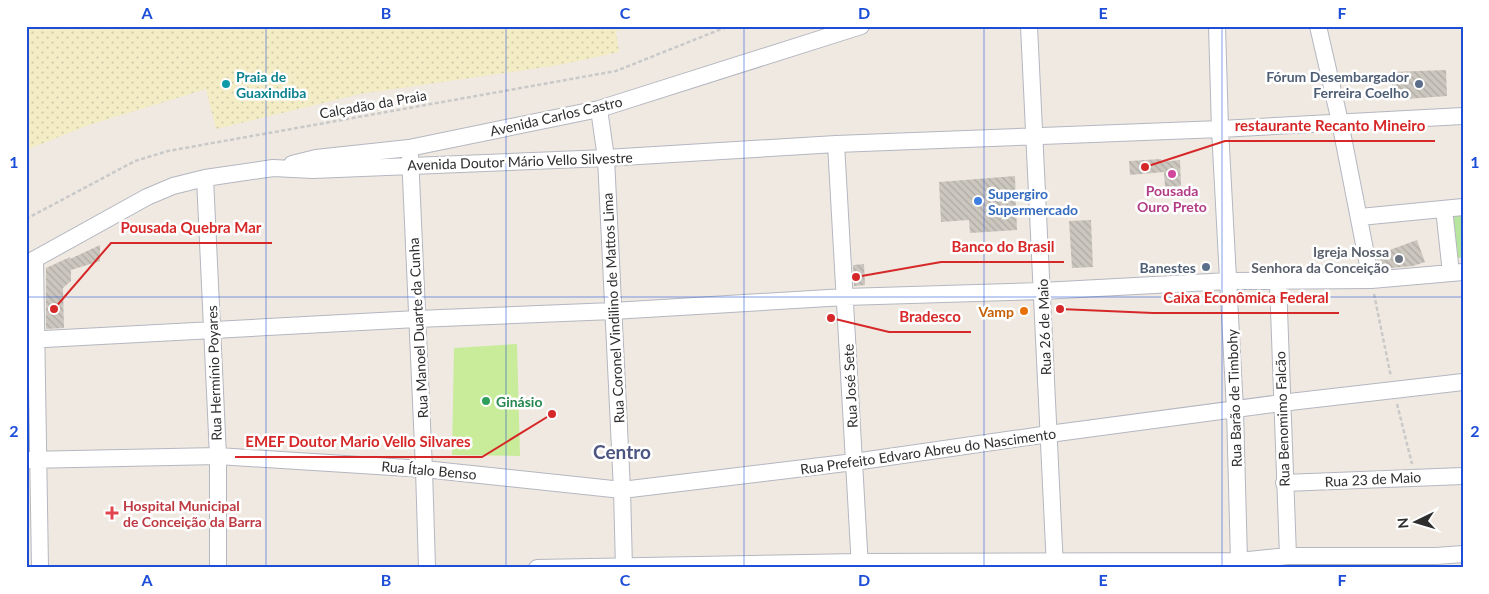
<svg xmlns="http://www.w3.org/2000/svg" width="1489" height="594" viewBox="0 0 1489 594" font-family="Lato,sans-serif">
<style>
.sand{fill:url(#sand-dots)}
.park{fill:#b6e59e}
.pitch{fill:#c9ec9a}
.building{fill:url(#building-back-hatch)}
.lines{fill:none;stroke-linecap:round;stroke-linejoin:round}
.minor-casing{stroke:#b4b7c1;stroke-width:18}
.path{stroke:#c9c9c9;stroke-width:2.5;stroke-dasharray:4 2.5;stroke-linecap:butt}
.minor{stroke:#fff;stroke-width:16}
.grid{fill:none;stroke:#1d4ed8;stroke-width:1;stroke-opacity:0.55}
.culture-dot{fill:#0f9aa8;stroke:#fff;stroke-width:2}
.service-dot{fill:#5c6f8a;stroke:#fff;stroke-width:2}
.hotel-dot{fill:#d1479c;stroke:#fff;stroke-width:2}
.shop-dot{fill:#3f7fe0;stroke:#fff;stroke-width:2}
.worship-dot{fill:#6b7280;stroke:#fff;stroke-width:2}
.food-dot{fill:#e8710a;stroke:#fff;stroke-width:2}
.leisure-dot{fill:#2e9e5b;stroke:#fff;stroke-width:2}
.health-dot{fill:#e0444e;stroke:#fff;stroke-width:2}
.labels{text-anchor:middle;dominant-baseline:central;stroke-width:5;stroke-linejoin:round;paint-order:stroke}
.culture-label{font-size:14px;font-weight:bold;fill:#0d838f;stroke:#fff;text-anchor:start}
.service-label{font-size:14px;font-weight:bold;fill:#4e5e75;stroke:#fff;text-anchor:end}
.street-label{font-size:14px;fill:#2e2e2e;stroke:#fff}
.hotel-label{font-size:14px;font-weight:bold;fill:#b23c85;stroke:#fff}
.shop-label{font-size:14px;font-weight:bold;fill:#366cbe;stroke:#fff;text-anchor:start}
.worship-label{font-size:14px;font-weight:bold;fill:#5b616d;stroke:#fff;text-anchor:end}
.food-label{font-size:14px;font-weight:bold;fill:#c56008;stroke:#fff;text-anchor:end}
.leisure-label{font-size:14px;font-weight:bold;fill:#27864d;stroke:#fff;text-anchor:start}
.health-label{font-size:14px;font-weight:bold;fill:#be3a42;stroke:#fff;text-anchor:start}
.district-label{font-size:19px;font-weight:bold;fill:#4d5680;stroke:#fff}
.leader{fill:none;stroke:#d62828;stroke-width:2}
.callout-dot{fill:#d62828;stroke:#fff;stroke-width:2}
.callout-label{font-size:15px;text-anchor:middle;font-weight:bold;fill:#d62828;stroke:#fff;stroke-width:5;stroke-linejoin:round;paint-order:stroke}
.neatline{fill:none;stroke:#1d4ed8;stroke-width:2}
.grid-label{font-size:16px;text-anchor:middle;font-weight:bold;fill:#1d4ed8}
</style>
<defs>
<pattern id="sand-dots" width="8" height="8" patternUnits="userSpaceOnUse" patternTransform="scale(1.25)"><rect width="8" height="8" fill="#f3ecc5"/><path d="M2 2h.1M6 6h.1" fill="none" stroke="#d1cbaa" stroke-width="1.8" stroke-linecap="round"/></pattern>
<pattern id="building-back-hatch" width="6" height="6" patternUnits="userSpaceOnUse" patternTransform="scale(1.25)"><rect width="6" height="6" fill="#cbc7bf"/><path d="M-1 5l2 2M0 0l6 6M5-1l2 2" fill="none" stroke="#afaba4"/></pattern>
</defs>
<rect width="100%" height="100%" fill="#efe9e1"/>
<path class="sand" d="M 26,26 L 637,26 L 637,27 L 616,31 L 619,52 L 559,65 L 360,94 L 216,129 L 206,89 L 89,125 L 26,150 Z"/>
<path class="park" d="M 1463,214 L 1463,257 L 1458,258 L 1453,215 Z"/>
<path class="pitch" d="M 517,344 L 520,456 L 452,455 L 454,348 Z"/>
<path class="building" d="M 1446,70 L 1447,96 L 1393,100 L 1391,72 Z
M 1161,159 L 1161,162 L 1180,160 L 1181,186 L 1165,187 L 1164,172 L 1130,175 L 1129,161 Z
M 1015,176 L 1017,230 L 970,233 L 969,220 L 941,222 L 939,182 Z
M 1091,220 L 1093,267 L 1072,268 L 1069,221 Z
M 1417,240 L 1425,262 L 1413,266 L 1379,269 L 1376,255 Z
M 100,245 L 100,261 L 71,270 L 71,281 L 63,288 L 64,328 L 46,329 L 46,268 L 70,257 L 70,259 Z
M 864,264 L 865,285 L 854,286 L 853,265 Z"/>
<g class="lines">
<g class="minor-casing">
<path id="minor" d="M 1029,26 L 1055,568
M 1217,26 L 1220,129 L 1235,410 L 1239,561
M 1318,26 L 1340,122 L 1371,280
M 599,109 L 606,158 L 622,490 L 624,568
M 836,144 L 860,568
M 410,155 L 424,469 L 427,568
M 292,164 L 316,158 L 409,148 L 599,109 L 861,26
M 205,178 L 218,456 L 218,568
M 1444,209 L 1451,273
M 1360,217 L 1463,207
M 35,260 L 40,568
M 26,264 L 147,197 L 173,186 L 205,178 L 273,168 L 313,170 L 606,158 L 836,144 L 1220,129 L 1463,116
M 1278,282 L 1288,556
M 26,340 L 417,319 L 613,311 L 845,297 L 1042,291 L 1229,281 L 1371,280 L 1463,272
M 26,460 L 218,456 L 424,469 L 622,490 L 854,462 L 1049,434 L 1281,403 L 1463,382
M 1284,483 L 1463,476
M 537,568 L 860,562 L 1239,561 L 1288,556 L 1436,556 L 1463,554"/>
</g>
<path class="path" d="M 26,219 L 135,161 L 168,151 L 616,71 L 729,26
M 1374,294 L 1391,377
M 1397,404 L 1412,464"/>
<use href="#minor" class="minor"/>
</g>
<path class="grid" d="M 266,26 L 266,568M 506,26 L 506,568M 744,26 L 744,568M 984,26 L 984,568M 1222,26 L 1222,568M 26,297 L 1463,297"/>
<circle class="culture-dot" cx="226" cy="84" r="5"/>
<g class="service-dot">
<circle cx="1419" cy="84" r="5"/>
<circle cx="1206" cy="267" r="5"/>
</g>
<circle class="hotel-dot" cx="1172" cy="174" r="5"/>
<circle class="shop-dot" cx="978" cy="201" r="5"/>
<circle class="worship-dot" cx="1399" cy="259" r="5"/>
<circle class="food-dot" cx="1024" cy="311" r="5"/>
<circle class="leisure-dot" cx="486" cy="401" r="5"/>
<path class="health-dot" d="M109.5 505.5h5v5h5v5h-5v5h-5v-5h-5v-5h5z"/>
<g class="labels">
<g class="culture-label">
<text x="236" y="76">Praia de<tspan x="236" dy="16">Guaxindiba</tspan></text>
</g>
<g class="service-label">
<text x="1409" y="76">Fórum Desembargador<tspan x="1409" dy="16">Ferreira Coelho</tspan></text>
<text x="1196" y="267">Banestes</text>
</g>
<g class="street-label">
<text transform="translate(373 104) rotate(-10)">Calçadão da Praia</text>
<text transform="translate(556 116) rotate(-13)">Avenida Carlos Castro</text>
<text transform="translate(520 161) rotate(-2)">Avenida Doutor Mário Vello Silvestre</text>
<text transform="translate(613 308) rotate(-93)">Rua Coronel Vindilino de Mattos Lima</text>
<text transform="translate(1044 327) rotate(-92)">Rua 26 de Maio</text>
<text transform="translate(418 328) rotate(-93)">Rua Manoel Duarte da Cunha</text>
<text transform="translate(214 373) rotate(-92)">Rua Hermínio Poyares</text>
<text transform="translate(850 386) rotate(-93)">Rua José Sete</text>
<text transform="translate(1234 398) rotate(-92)">Rua Barão de Timbohy</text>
<text transform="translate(1282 419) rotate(-92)">Rua Benomimo Falcão</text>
<text transform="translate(928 451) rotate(-8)">Rua Prefeito Edvaro Abreu do Nascimento</text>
<text transform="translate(429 470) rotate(5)">Rua Ítalo Benso</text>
<text transform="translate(1373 479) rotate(-3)">Rua 23 de Maio</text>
</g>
<g class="hotel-label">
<text x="1172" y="190">Pousada<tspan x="1172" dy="16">Ouro Preto</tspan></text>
</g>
<g class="shop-label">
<text x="988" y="193">Supergiro<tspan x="988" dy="16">Supermercado</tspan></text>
</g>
<g class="worship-label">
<text x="1389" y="251">Igreja Nossa<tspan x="1389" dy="16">Senhora da Conceição</tspan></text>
</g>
<g class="food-label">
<text x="1014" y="311">Vamp</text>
</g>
<g class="leisure-label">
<text x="496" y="401">Ginásio</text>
</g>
<g class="health-label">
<text x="123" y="505">Hospital Municipal<tspan x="123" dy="16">de Conceição da Barra</tspan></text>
</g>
<g class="district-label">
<text x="622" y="451">Centro</text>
</g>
</g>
<path class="leader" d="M1145 167L1225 141H1435M54 309L111 243H272M856 277L941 262H1064M1060 309L1153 313H1339M831 318L889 332H971M552 414L482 457H235"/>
<g class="callout-dot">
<circle cx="1145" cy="167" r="5"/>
<circle cx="54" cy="309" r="5"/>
<circle cx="856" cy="277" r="5"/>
<circle cx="1060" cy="309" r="5"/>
<circle cx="831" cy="318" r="5"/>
<circle cx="552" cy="414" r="5"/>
</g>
<g class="callout-label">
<text x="1330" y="131">restaurante Recanto Mineiro</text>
<text x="191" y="233">Pousada Quebra Mar</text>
<text x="1003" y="252">Banco do Brasil</text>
<text x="1246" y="303">Caixa Econômica Federal</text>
<text x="930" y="322">Bradesco</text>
<text x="358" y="447">EMEF Doutor Mario Vello Silvares</text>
</g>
<rect width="1489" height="594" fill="none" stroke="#ffffff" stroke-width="55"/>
<g transform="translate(1416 522) rotate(265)" stroke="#ffffff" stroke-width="4" paint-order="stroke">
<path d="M0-4L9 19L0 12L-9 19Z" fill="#2e2e2e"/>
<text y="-8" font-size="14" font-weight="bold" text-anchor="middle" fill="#2e2e2e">N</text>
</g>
<rect x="28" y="28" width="1434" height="538" class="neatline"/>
<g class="grid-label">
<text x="147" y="19">A</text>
<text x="386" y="19">B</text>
<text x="625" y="19">C</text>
<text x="864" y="19">D</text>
<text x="1103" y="19">E</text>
<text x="1342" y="19">F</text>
<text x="14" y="168">1</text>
<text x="1475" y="168">1</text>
<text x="14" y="437">2</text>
<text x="1475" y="437">2</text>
<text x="147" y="586">A</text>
<text x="386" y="586">B</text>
<text x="625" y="586">C</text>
<text x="864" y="586">D</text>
<text x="1103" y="586">E</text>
<text x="1342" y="586">F</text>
</g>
</svg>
